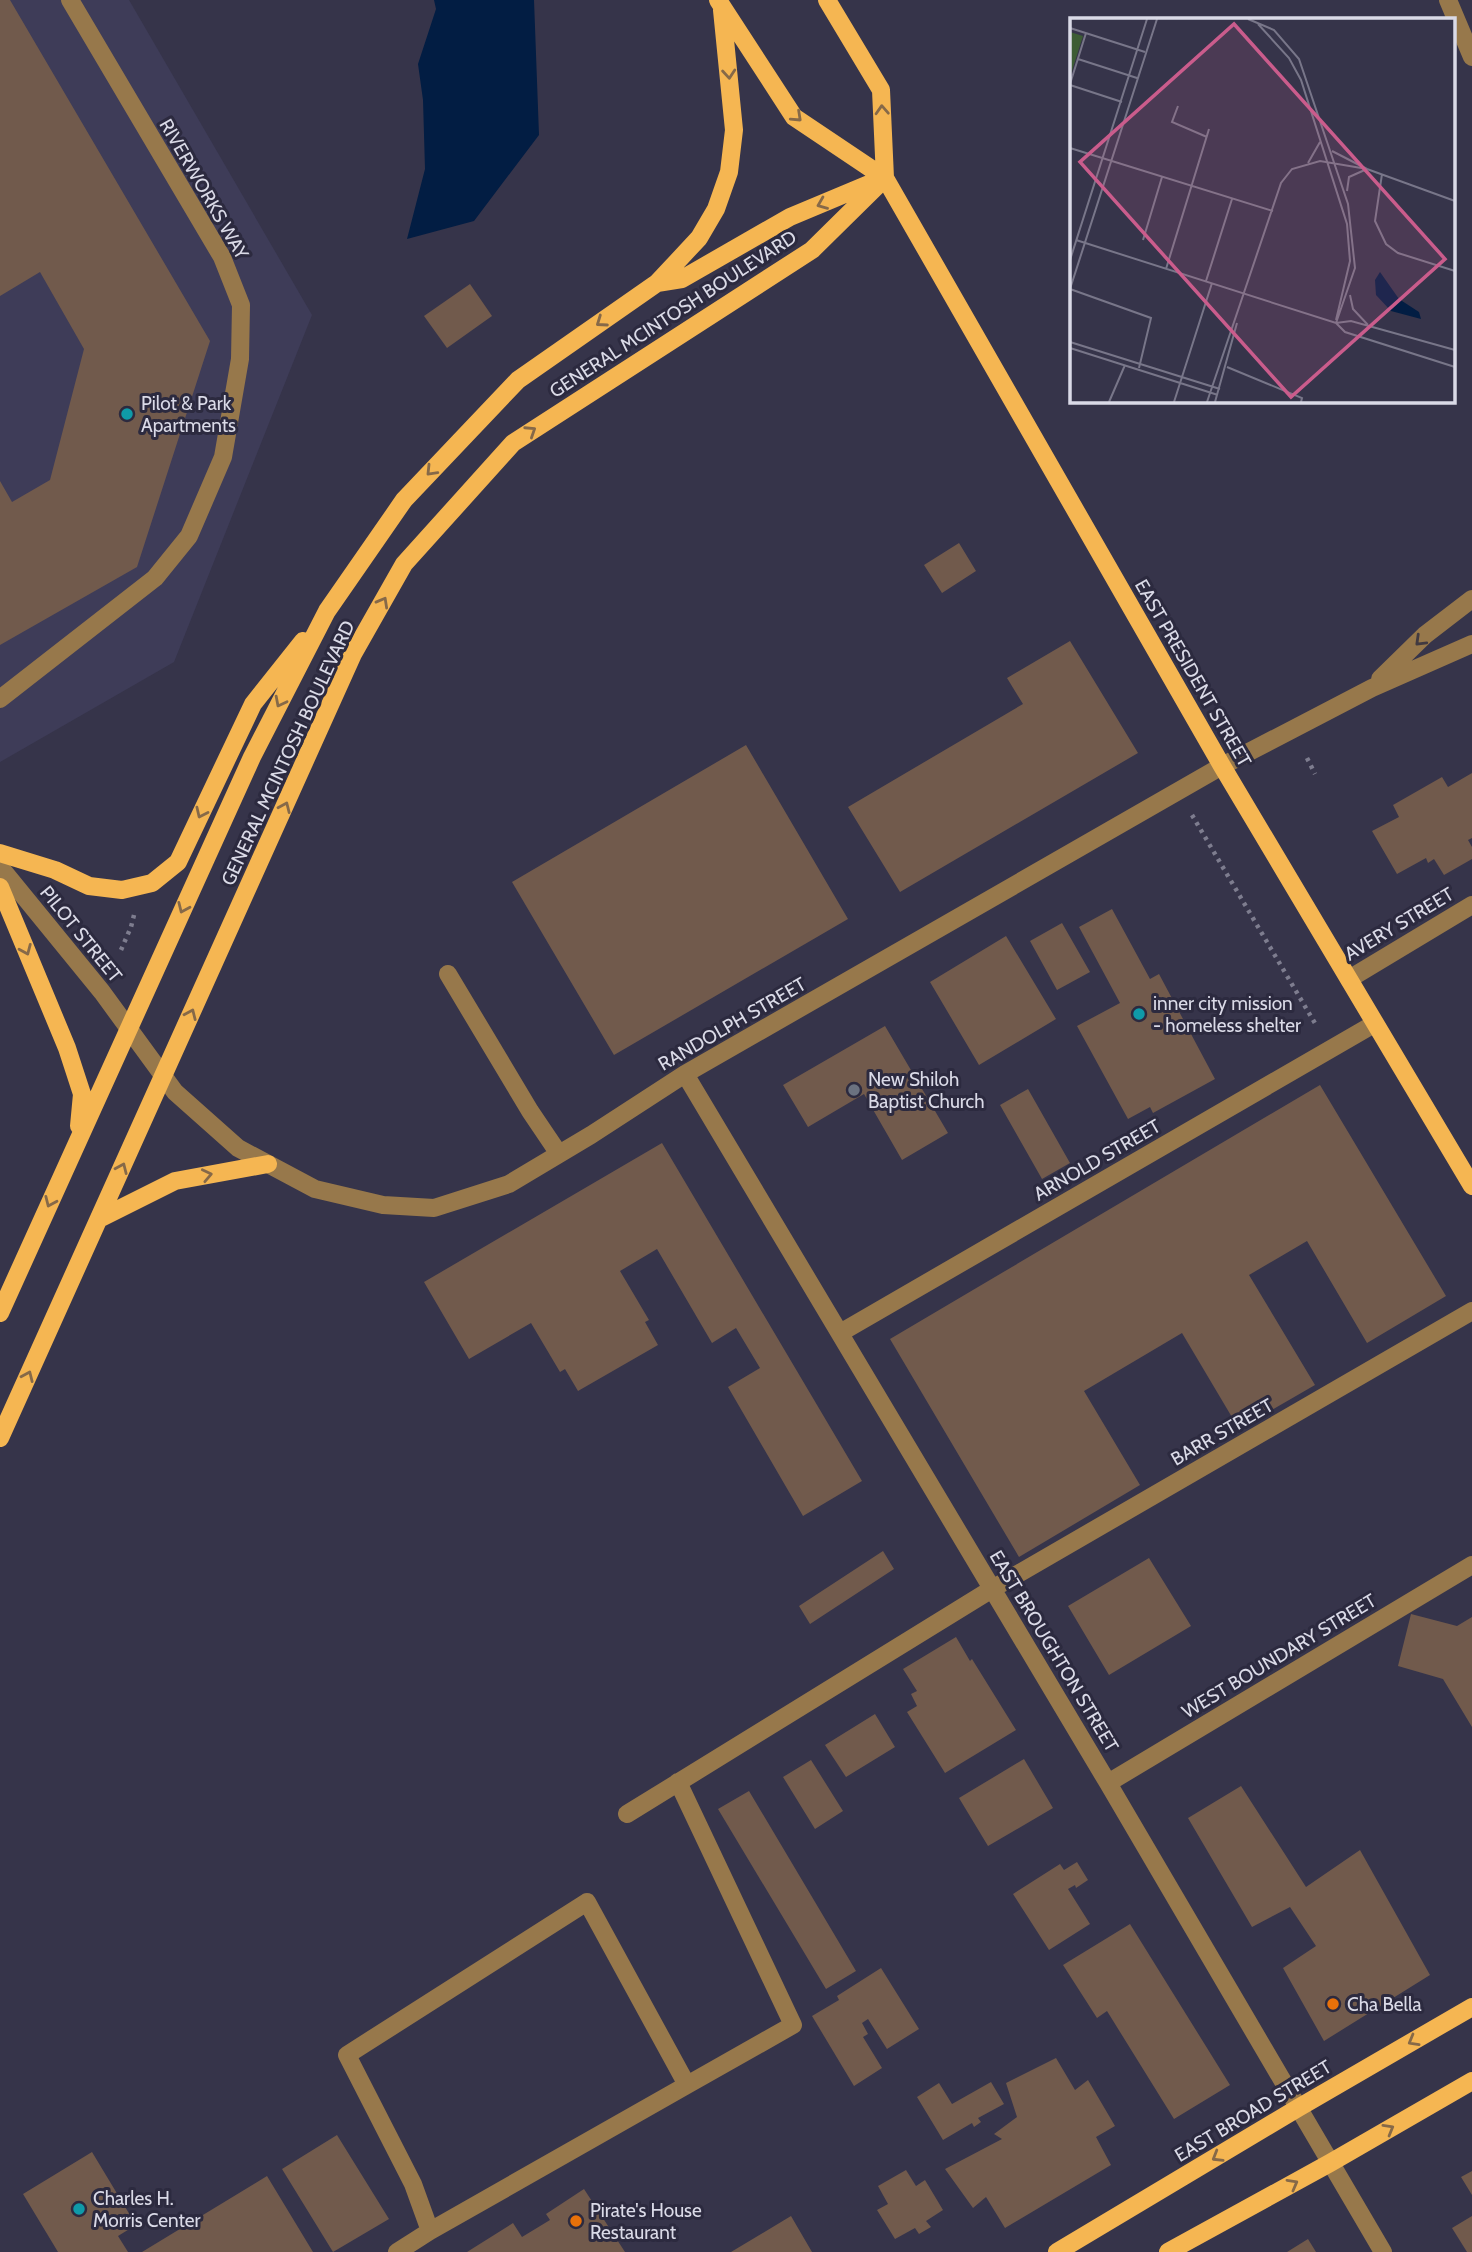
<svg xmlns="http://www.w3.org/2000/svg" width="1472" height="2252" viewBox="0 0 1472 2252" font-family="Cabin,sans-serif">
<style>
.built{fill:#3e3c58}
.water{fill:#021d43}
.building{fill:#715a4c}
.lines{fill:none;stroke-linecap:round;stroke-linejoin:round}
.path{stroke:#7e7d8f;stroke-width:4.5;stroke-dasharray:3.5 5;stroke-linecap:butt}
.minor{stroke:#97784b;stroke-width:18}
.major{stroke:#f5b652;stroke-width:18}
.oneway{stroke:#866948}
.oneway2{stroke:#413a41}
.culture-dot{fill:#0f9aa8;stroke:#2c2a3f;stroke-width:2.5}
.worship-dot{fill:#6b7280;stroke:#2c2a3f;stroke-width:2.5}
.food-dot{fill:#e8710a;stroke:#2c2a3f;stroke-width:2.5}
.labels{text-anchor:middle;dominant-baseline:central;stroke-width:6;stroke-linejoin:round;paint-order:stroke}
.street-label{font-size:19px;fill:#dadae7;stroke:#2c2a3f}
.poi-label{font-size:19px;fill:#dadae7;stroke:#2c2a3f;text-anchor:start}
.inset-road{fill:none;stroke:#787689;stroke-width:2}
.view{fill:#ca5c8c;fill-opacity:0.15;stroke:#ca5c8c;stroke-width:3.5}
.inset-edge{fill:none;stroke:#dadae7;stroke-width:3.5}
</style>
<rect width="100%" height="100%" fill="#36344a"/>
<path class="built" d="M 0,0 L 129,0 L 312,315 L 174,662 L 0,762 Z"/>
<path class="water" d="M 434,0 L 534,0 L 539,135 L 474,221 L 407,239 L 425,169 L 423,100 L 418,64 L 436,9 Z"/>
<path class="building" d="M 0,0 L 10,0 L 210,341 L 137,567 L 0,645 L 0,481 L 12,502 L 50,480 L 84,349 L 40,272 L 0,296 Z
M 470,284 L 492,316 L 447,348 L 424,316 Z
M 959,543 L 976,571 L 942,593 L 924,565 Z
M 1070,641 L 1138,753 L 900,892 L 848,807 L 1023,704 L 1007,678 Z
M 746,745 L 848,919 L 614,1055 L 512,882 Z
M 1472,773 L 1472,838 L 1468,840 L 1472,847 L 1472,859 L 1444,875 L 1434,859 L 1428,863 L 1426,858 L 1397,874 L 1372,831 L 1399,817 L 1393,805 L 1442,777 L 1448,787 Z
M 1112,909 L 1150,979 L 1159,974 L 1215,1079 L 1153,1113 L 1150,1107 L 1128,1119 L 1077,1026 L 1120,1003 L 1079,927 Z
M 1062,923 L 1090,972 L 1057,990 L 1030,941 Z
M 1006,936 L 1056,1019 L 979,1065 L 930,982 Z
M 885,1026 L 948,1133 L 902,1160 L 864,1094 L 808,1127 L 783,1085 Z
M 1320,1085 L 1446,1296 L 1367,1343 L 1307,1241 L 1249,1275 L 1315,1385 L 1239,1429 L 1182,1333 L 1084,1391 L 1140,1485 L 1019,1557 L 890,1339 Z
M 1028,1089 L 1070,1163 L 1042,1179 L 1000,1105 Z
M 662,1143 L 862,1481 L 803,1516 L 728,1387 L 760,1368 L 736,1328 L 712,1343 L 657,1249 L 620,1271 L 649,1320 L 645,1322 L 658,1345 L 578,1391 L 565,1369 L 560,1372 L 531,1323 L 469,1359 L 424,1282 Z
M 883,1551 L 894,1569 L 810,1624 L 799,1606 Z
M 1149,1558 L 1191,1626 L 1109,1675 L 1068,1606 Z
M 1411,1614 L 1457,1626 L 1472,1617 L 1472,1727 L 1443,1679 L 1398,1666 Z
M 956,1637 L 970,1661 L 972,1659 L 1016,1730 L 945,1773 L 907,1712 L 917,1706 L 911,1694 L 917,1691 L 903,1669 Z
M 875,1714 L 895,1747 L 846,1777 L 825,1745 Z
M 1024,1759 L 1053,1808 L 988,1846 L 959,1798 Z
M 811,1760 L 843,1811 L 815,1829 L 783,1777 Z
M 1241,1786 L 1306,1887 L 1360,1850 L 1430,1975 L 1324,2041 L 1283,1968 L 1316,1946 L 1290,1907 L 1252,1927 L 1188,1818 Z
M 749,1791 L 856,1971 L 826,1989 L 718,1809 Z
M 1077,1862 L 1088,1880 L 1076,1888 L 1075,1885 L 1068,1889 L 1090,1924 L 1049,1950 L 1013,1894 L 1060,1864 L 1064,1870 Z
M 1130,1924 L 1230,2085 L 1174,2119 L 1107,2011 L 1097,2018 L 1063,1965 Z
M 881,1968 L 919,2029 L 887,2049 L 868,2019 L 862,2023 L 868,2034 L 863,2037 L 882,2068 L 854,2086 L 812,2016 L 839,2000 L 837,1996 Z
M 1056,2058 L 1075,2090 L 1088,2080 L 1115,2126 L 1096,2137 L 1111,2165 L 1005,2228 L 986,2197 L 973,2208 L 945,2169 L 1002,2139 L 994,2134 L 1017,2117 L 1006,2083 Z
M 991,2082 L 1004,2104 L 978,2118 L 981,2122 L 974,2127 L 972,2123 L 943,2140 L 917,2097 L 939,2083 L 952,2104 Z
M 337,2135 L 389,2219 L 333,2252 L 282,2169 Z
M 92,2152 L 136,2225 L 118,2236 L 128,2252 L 58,2252 L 23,2194 Z
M 906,2170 L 916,2186 L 925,2180 L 943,2210 L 926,2221 L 931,2227 L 919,2234 L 915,2228 L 895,2239 L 877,2210 L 888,2204 L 878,2186 Z
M 1472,2171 L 1472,2195 L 1461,2177 Z
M 267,2176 L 313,2252 L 142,2252 Z
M 584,2189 L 625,2252 L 467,2252 L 513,2223 L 522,2237 L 550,2220 L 546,2214 Z
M 791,2216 L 812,2252 L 731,2252 Z
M 1472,2216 L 1472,2252 L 1467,2252 L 1452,2228 Z
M 1308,2239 L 1316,2252 L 1287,2252 Z"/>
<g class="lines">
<path class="path" d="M 1307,758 L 1315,774
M 1192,815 L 1316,1025
M 121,950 L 131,927 L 134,915"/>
<path class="minor" d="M 1448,0 L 1472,57
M 1380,679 L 1425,635 L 1472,599
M 0,699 L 155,578 L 189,536 L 223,457 L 240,359 L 241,305 L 222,257 L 70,0
M 0,867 L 102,992 L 175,1092 L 238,1148 L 315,1189 L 383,1205 L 434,1208 L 509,1184 L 591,1135 L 685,1074 L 1222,766 L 1372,688 L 1472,644
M 448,974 L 530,1111 L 559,1154
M 1349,979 L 1472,905
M 685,1074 L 1108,1783 L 1383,2252
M 840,1333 L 1374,1024
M 678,1782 L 793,2025 L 687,2085
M 1108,1783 L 1472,1565
M 627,1814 L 992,1589 L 1472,1311
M 397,2252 L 430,2231 L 687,2085 L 587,1902 L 347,2055 L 413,2184 L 430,2231"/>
<path class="major" d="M 718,0 L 794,117 L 885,178 L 1222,766 L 1472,1186
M 827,0 L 881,90 L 885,178
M 657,283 L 699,238 L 716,209 L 729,172 L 734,130 L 722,10
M 0,853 L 55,870 L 89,886 L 122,890 L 152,883 L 178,862 L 253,704 L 303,641
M 0,887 L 67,1048 L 82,1094 L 79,1126
M 99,1219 L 175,1181 L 268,1164
M 0,1313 L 252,757 L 327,611 L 404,500 L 518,380 L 657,283 L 682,279 L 790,217 L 876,181
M 0,1438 L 353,654 L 404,564 L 513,443 L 812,250 L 885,178
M 1057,2252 L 1298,2108 L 1472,2007
M 1168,2252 L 1330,2163 L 1472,2081"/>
</g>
<defs><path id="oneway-chevron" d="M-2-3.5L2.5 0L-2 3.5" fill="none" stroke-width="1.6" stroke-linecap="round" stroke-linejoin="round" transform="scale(1.75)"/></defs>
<g class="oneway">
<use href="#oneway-chevron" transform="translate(729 74) rotate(85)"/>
<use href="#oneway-chevron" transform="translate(882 110) rotate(-93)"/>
<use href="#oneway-chevron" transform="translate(797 117) rotate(43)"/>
<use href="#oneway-chevron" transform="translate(822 204) rotate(158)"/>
<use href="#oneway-chevron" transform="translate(601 322) rotate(145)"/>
<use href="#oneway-chevron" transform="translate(531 431) rotate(-33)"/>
<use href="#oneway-chevron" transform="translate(431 471) rotate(134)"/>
<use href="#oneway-chevron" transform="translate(383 602) rotate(-61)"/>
<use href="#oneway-chevron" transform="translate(280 702) rotate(117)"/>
<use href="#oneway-chevron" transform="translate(285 807) rotate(-66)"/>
<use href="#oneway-chevron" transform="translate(201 813) rotate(115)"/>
<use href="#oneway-chevron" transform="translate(183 908) rotate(114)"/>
<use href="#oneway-chevron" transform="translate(26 950) rotate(67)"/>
<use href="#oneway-chevron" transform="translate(191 1014) rotate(-66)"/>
<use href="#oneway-chevron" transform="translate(122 1168) rotate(-66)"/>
<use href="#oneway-chevron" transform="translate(207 1175) rotate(-12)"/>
<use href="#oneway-chevron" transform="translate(50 1202) rotate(114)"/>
<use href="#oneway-chevron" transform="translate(28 1376) rotate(-66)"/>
<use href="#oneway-chevron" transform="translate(1413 2041) rotate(150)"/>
<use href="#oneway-chevron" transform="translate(1389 2129) rotate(-30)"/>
<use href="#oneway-chevron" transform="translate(1217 2157) rotate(149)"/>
<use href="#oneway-chevron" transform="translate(1293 2184) rotate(-29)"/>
</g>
<use class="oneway2" href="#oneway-chevron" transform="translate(1420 641) rotate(136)"/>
<g class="culture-dot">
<circle cx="127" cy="414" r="7"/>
<circle cx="1139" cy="1014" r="7"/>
<circle cx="79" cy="2209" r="7"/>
</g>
<circle class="worship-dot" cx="854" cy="1090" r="7"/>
<g class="food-dot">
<circle cx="1333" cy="2004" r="7"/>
<circle cx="576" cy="2221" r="7"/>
</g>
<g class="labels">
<g class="street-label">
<text transform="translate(204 189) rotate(60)">RIVERWORKS WAY</text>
<text transform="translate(673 314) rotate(-33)">GENERAL MCINTOSH BOULEVARD</text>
<text transform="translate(1193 673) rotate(60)">EAST PRESIDENT STREET</text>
<text transform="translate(288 753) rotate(-65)">GENERAL MCINTOSH BOULEVARD</text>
<text transform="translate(1399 924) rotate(-31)">AVERY STREET</text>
<text transform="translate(81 934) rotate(51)">PILOT STREET</text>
<text transform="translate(732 1024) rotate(-30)">RANDOLPH STREET</text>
<text transform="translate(1097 1160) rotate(-30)">ARNOLD STREET</text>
<text transform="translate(1222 1432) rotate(-30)">BARR STREET</text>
<text transform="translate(1054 1651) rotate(59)">EAST BROUGHTON STREET</text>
<text transform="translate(1279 1656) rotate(-31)">WEST BOUNDARY STREET</text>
<text transform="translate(1253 2111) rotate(-31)">EAST BROAD STREET</text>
</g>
<g class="poi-label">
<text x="141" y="403">Pilot &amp; Park<tspan x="141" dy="22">Apartments</tspan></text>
<text x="1153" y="1003">inner city mission<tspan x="1153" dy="22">- homeless shelter</tspan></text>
<text x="868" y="1079">New Shiloh<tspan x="868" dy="22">Baptist Church</tspan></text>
<text x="1347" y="2004">Cha Bella</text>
<text x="93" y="2198">Charles H.<tspan x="93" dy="22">Morris Center</tspan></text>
<text x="590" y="2210">Pirate's House<tspan x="590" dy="22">Restaurant</tspan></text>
</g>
</g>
<g transform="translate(1070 18)">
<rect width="385" height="385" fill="#36344a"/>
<path d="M 0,14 L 13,18 L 0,59 Z" fill="#3c5c34"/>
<path d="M 310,254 L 329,281 L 349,294 L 351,301 L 321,293 L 306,277 L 305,262 Z" fill="#021d43"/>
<path class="inset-road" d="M 178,1 L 204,12 L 229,41 L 278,186 L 285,250 L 266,305M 188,6 L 219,40 L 231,62 L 277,206 L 280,243 L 266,302M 0,10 L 75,34M 8,41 L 67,60M 0,66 L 16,15M 0,67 L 52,84M 108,88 L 102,104 L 137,119M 0,130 L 203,193M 262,133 L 297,151M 238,145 L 250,124M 312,156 L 305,203 L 316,226 L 328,235 L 385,253M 277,173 L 279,159 L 297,151M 6,222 L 266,305 L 281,303 L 385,332M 73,222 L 92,159M 0,242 L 77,1M 96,251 L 139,111M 136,263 L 162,181M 0,271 L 81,300 L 69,350M 0,271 L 87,1M 280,277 L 283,291 L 298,307M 266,305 L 275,314 L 385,349M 0,324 L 150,371M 0,330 L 148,377M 157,349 L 232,380 L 231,384M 39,384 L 55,347M 104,384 L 142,265M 137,384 L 211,165 L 222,151 L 250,143 L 297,151 L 385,183M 145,384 L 167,305"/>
<path class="view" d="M 164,6 L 375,241 L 221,379 L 10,144 Z"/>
<rect width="385" height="385" class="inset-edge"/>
</g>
</svg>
